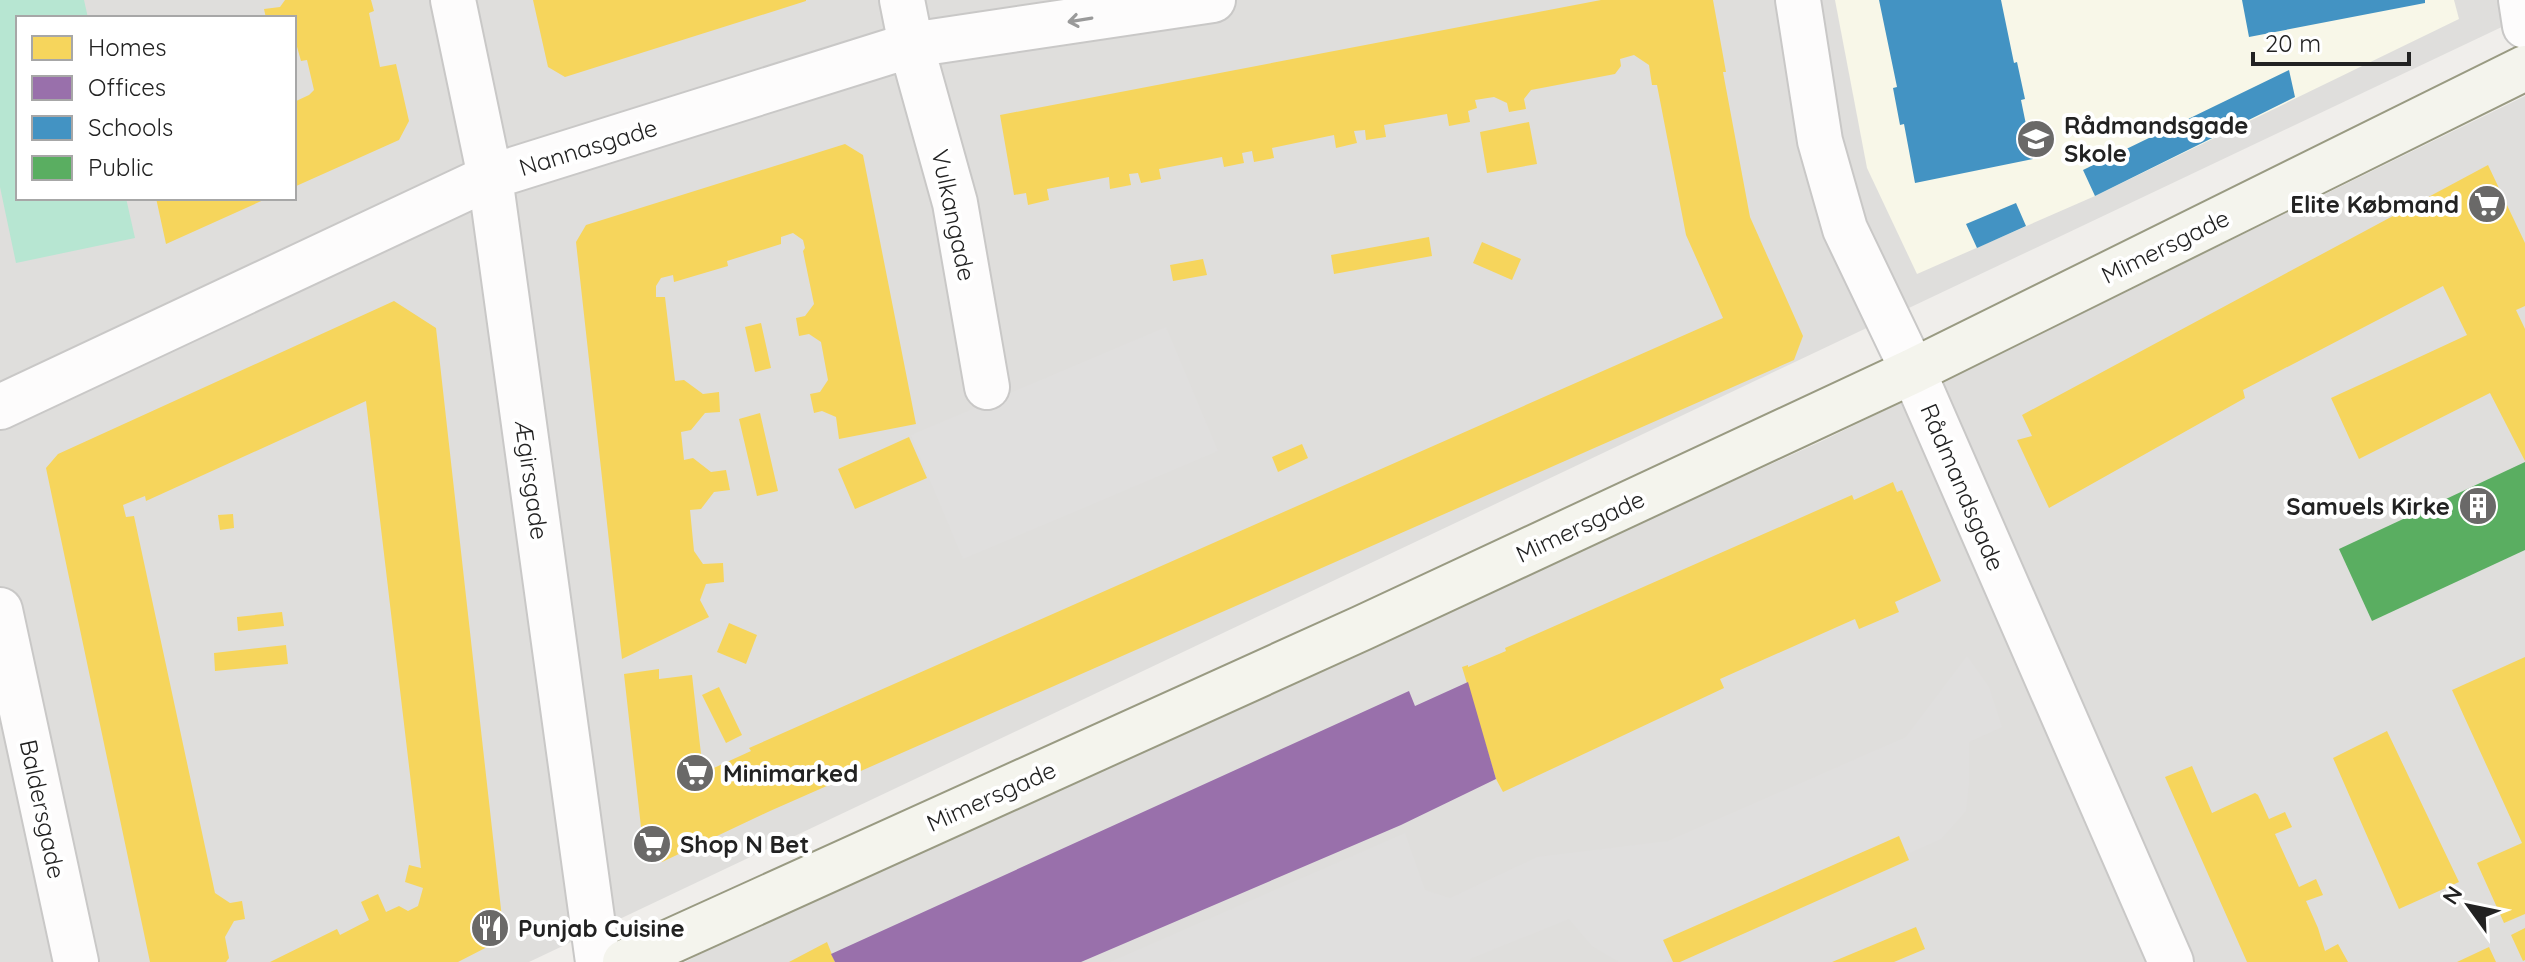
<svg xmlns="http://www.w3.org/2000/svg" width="2525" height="962" viewBox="0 0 2525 962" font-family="Quicksand,sans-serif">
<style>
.residential{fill:#dfdedc;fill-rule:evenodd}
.education{fill:#f8f7e8}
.pitch{fill:#b7e6d2}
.parking{fill:#e0dfde}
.homes{fill:#f6d55c}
.offices{fill:#9970ab}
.schools{fill:#4393c3}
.public{fill:#5aae61}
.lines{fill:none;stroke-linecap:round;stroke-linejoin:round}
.street-casing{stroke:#c9c8c7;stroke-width:48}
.secondary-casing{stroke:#999a82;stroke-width:48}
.street{stroke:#fdfcfc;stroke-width:44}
.secondary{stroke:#f4f4ed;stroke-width:44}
.oneway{stroke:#9a9a9a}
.labels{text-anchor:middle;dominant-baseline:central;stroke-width:8;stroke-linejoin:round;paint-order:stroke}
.poi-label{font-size:24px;font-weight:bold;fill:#222;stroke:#fff;text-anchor:start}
.street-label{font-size:24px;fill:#222;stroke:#fff}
</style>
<rect width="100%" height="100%" fill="#f0eeeb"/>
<path class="residential" d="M 0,0 L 2525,0 L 2525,16 L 529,962 L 0,962 ZM 18,18 L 294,18 L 294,198 L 18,198 Z
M 2525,96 L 2525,962 L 685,962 L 762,921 L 1822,441 Z"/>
<path class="education" d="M 1835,0 L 2454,0 L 2459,19 L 2095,196 L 1917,274 L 1867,168 Z"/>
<path class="pitch" d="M 0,0 L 84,0 L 88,18 L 18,18 L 18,198 L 126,198 L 135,238 L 16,263 L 0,187 Z"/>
<path class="parking" d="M 1166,327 L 1218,451 L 963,559 L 911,435 Z
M 1967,656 L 1989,687 L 2002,727 L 1969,742 L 1969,783 L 1966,811 L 1941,839 L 1665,962 L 1619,962 L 1592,946 L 1569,919 L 1470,959 L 1470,962 L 1110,962 L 1405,833 L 1425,890 L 1450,898 L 1537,857 L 1668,841 L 1906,737 Z"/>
<path class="homes" d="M 285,0 L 371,0 L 374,11 L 369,13 L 380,67 L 396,64 L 409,121 L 399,140 L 294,187 L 294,102 L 309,95 L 314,90 L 307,60 L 301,61 L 294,36 L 294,18 L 266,18 L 264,9 L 280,7 Z
M 533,0 L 806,0 L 806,1 L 565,77 L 548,67 Z
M 1601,0 L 1713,0 L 1726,72 L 1723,72 L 1750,217 L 1803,336 L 1794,360 L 770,811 L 662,862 L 644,854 L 624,674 L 659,669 L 659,679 L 692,675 L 701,754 L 694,764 L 705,772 L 751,751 L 749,748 L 1723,318 L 1686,235 L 1657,85 L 1652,85 L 1649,65 L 1634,55 L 1620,59 L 1621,66 L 1615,74 L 1531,90 L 1524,99 L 1526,109 L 1509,112 L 1507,103 L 1494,97 L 1475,100 L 1477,108 L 1468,111 L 1470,122 L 1449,126 L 1447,114 L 1384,125 L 1386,137 L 1366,140 L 1365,130 L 1354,131 L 1357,143 L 1336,148 L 1334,135 L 1272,148 L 1274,158 L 1254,162 L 1252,151 L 1242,153 L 1244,163 L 1224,167 L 1222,157 L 1159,169 L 1161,179 L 1141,183 L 1138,173 L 1129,174 L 1131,185 L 1110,189 L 1109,177 L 1047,189 L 1049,200 L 1028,205 L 1026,193 L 1014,195 L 1000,115 Z
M 1529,122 L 1537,164 L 1487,173 L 1480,132 Z
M 845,144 L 863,155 L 916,424 L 839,439 L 836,417 L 822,411 L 814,413 L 810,394 L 820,392 L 828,380 L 821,342 L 809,334 L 799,336 L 796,318 L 805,316 L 814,304 L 803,251 L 805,248 L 803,240 L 793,233 L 781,237 L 781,244 L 727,261 L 728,266 L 674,282 L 673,275 L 661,278 L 656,286 L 656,297 L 665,297 L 675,381 L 684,380 L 703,394 L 719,392 L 720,412 L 705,413 L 691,430 L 681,432 L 684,460 L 693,458 L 711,472 L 726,470 L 730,490 L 714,492 L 701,509 L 690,510 L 694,551 L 703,564 L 723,563 L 724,582 L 706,584 L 700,600 L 709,617 L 622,659 L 576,242 L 586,225 Z
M 2488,165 L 2525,243 L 2525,306 L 2516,310 L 2525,329 L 2525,461 L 2490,393 L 2359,459 L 2331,398 L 2467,335 L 2443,286 L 2243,390 L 2245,398 L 2049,508 L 2017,440 L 2032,436 L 2022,415 Z
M 156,198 L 268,198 L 166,244 Z
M 1429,237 L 1432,256 L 1334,274 L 1331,255 Z
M 1482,242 L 1521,259 L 1512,280 L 1473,263 Z
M 1203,259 L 1207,275 L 1173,281 L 1170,265 Z
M 394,301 L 436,328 L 503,927 L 493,944 L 458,962 L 270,962 L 337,929 L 340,935 L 369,920 L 361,902 L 378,894 L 386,912 L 399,906 L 408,911 L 418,906 L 423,888 L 405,882 L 409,865 L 421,868 L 366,401 L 146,501 L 145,496 L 123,505 L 126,517 L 134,516 L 215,893 L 230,903 L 242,901 L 245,919 L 234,921 L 225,937 L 229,958 L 226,962 L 150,962 L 46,468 L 58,454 Z
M 761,323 L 771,368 L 755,372 L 745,327 Z
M 760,413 L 778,491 L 757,496 L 739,419 Z
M 909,437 L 927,478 L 855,509 L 838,469 Z
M 1302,444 L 1308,458 L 1278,472 L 1272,457 Z
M 1893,482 L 1897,492 L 1902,490 L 1941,581 L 1895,602 L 1899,612 L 1859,629 L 1855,619 L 1720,679 L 1724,688 L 1503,792 L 1496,779 L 1462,667 L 1468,665 L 1468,667 L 1499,654 L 1506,651 L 1505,648 L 1852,495 L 1854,500 Z
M 233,514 L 234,528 L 220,530 L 218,515 Z
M 282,612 L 284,626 L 238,631 L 237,617 Z
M 729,623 L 757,635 L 746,664 L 717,652 Z
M 286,645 L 288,664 L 215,671 L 214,653 Z
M 2525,657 L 2525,914 L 2504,923 L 2477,863 L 2522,843 L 2452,690 Z
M 719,687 L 742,735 L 726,743 L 702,695 Z
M 2387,731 L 2459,882 L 2399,909 L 2333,758 Z
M 2192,766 L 2212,813 L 2255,793 L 2258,795 L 2269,819 L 2285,812 L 2292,827 L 2275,834 L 2299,887 L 2316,879 L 2323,895 L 2306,901 L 2318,928 L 2325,951 L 2338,944 L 2348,962 L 2247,962 L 2165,777 Z
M 1899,836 L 1909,860 L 1680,962 L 1673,962 L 1663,940 Z
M 1916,927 L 1925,949 L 1894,962 L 1832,962 Z
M 2525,928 L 2525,960 L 2523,961 L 2511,935 Z
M 827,942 L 835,962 L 789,962 Z
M 2489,947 L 2496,962 L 2457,962 Z"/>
<path class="offices" d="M 1468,682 L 1496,779 L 1401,825 L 1081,962 L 835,962 L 831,954 L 1409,691 L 1415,706 Z"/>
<path class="schools" d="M 1879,0 L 2001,0 L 2014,63 L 2017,62 L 2025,99 L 2021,100 L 2033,159 L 1915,183 L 1904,124 L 1900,125 L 1893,88 L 1897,87 Z
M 2242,0 L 2425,0 L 2425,3 L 2249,37 Z
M 2289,70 L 2295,97 L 2095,196 L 2083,170 Z
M 2016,203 L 2026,226 L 1977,248 L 1966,224 Z"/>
<path class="public" d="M 2525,462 L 2525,550 L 2372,621 L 2339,549 Z"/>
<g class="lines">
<g class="street-casing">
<path id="street" d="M 453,0 L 490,177 L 598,962
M 902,0 L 911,45 L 955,203 L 987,387
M 1798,0 L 1820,141 L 1845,229 L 1913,371 L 2171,962
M 2521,0 L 2525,26
M 0,407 L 490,177 L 911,45 L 1213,0
M 0,610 L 76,962"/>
</g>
<g class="secondary-casing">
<path id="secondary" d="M 625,962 L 1362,628 L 1913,371 L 2525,68"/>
</g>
<use href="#street" class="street"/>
<use href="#secondary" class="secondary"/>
</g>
<defs><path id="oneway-shaft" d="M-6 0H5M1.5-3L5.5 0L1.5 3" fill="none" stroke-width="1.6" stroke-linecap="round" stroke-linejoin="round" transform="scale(2)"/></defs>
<use class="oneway" href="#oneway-shaft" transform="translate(1080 20) rotate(171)"/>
<defs>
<g id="school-disc" transform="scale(2)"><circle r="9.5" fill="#6a6968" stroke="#fff"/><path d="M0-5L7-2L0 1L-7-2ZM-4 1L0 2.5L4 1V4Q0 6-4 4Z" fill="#fff"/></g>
<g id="supermarket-disc" transform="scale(2)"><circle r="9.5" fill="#6a6968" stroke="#fff"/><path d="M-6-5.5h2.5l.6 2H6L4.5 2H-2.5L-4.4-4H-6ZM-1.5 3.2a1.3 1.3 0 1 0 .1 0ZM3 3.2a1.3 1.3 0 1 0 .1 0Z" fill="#fff"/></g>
<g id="building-disc" transform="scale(2)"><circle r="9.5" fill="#6a6968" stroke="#fff"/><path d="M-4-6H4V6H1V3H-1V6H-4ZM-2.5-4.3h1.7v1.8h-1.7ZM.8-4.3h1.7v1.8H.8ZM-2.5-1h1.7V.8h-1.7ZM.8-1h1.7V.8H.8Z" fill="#fff"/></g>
<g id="restaurant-disc" transform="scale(2)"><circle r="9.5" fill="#6a6968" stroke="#fff"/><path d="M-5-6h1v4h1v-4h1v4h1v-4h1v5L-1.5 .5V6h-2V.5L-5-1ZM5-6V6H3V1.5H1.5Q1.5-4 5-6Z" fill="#fff"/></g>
</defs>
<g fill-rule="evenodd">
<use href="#school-disc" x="2036" y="139"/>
<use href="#supermarket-disc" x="2487" y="204"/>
<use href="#building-disc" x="2478" y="506"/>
<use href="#supermarket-disc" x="695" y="773"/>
<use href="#supermarket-disc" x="652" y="844"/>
<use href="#restaurant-disc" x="490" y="928"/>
</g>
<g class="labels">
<g class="poi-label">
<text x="2064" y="125">Rådmandsgade<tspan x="2064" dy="28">Skole</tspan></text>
<text x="2459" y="204" text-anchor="end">Elite Købmand</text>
<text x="2450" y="506" text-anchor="end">Samuels Kirke</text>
<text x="723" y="773">Minimarked</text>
<text x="680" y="844">Shop N Bet</text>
<text x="518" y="928">Punjab Cuisine</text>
</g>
<g class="street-label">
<text transform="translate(588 147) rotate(-17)">Nannasgade</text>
<text transform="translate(954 215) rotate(78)">Vulkangade</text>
<text transform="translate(2165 246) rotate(-26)">Mimersgade</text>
<text transform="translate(532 480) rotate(82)">Ægirsgade</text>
<text transform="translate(1963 487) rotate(67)">Rådmandsgade</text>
<text transform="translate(1580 526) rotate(-25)">Mimersgade</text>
<text transform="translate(991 796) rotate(-24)">Mimersgade</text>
<text transform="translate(43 809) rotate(78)">Baldersgade</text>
</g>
</g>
<rect x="16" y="16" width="280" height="184" fill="#ffffff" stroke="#a7a7a7" stroke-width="2"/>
<rect x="32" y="36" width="40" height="24" fill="#f6d55c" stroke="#a7a7a7" stroke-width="2"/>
<text x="88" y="56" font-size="24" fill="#222222">Homes</text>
<rect x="32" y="76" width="40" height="24" fill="#9970ab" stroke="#a7a7a7" stroke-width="2"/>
<text x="88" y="96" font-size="24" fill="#222222">Offices</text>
<rect x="32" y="116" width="40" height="24" fill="#4393c3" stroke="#a7a7a7" stroke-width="2"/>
<text x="88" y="136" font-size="24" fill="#222222">Schools</text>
<rect x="32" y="156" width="40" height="24" fill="#5aae61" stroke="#a7a7a7" stroke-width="2"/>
<text x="88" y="176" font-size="24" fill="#222222">Public</text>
<g transform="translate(2469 906) rotate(303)" stroke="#ffffff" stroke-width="6" paint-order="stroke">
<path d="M0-6L14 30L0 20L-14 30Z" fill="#222222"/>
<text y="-12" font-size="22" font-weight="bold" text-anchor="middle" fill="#222222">N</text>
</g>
<path d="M2253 52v12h156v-12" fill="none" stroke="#222222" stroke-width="4"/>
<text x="2265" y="52" font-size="24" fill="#222222" stroke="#ffffff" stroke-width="6" paint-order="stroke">20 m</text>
</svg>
